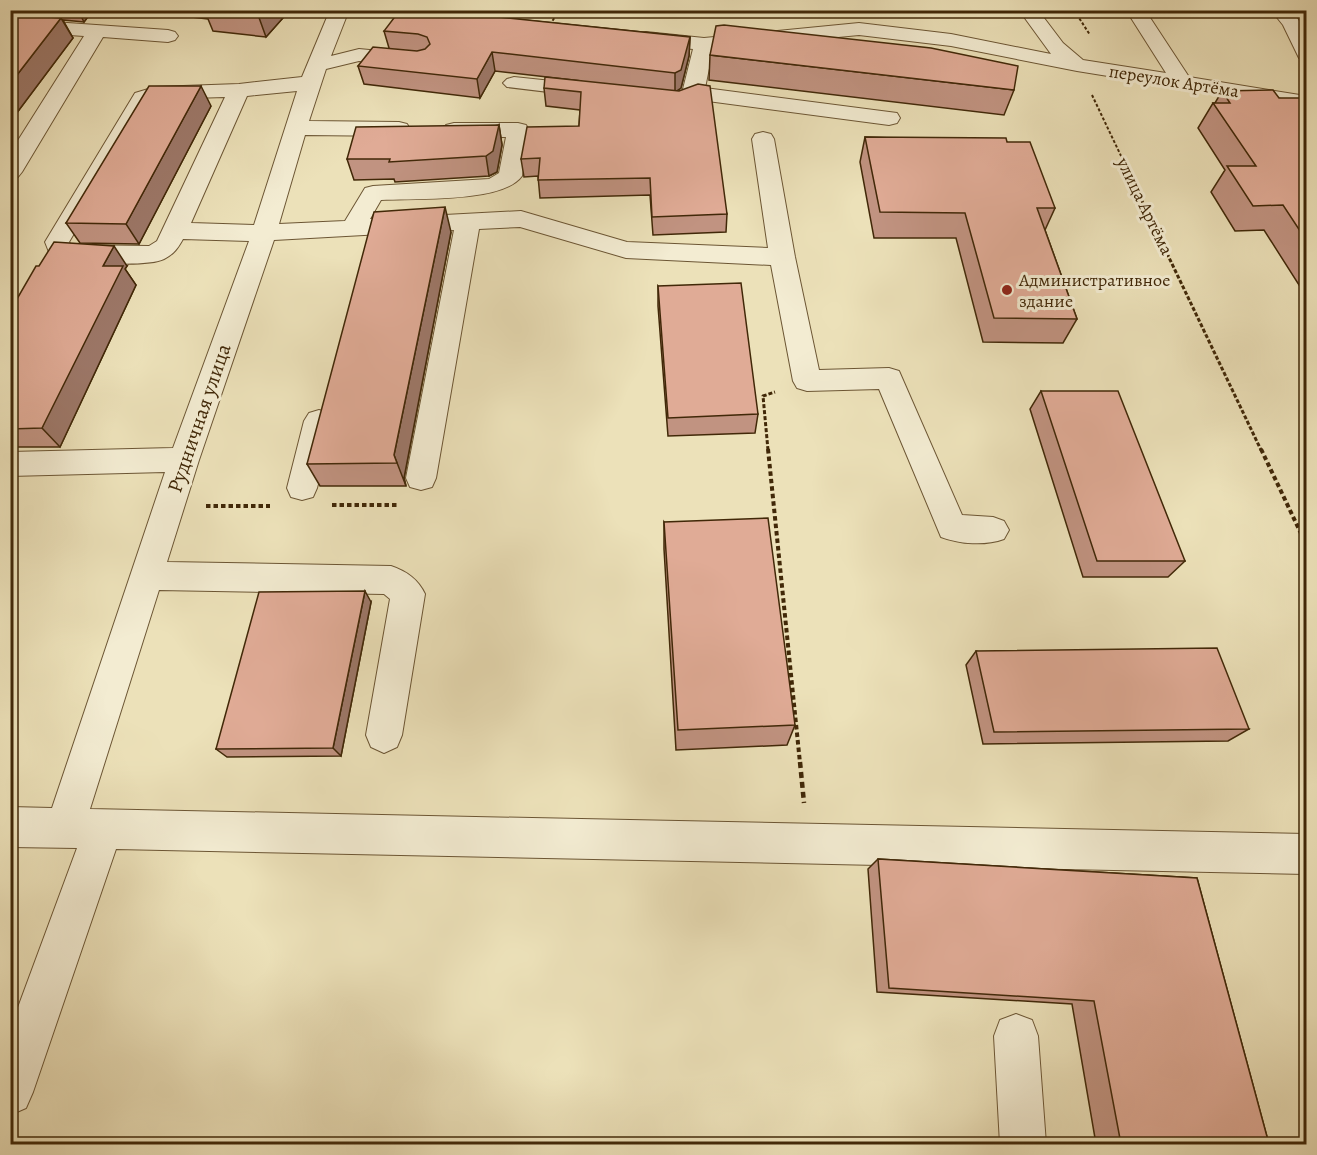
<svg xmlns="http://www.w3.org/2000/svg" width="1317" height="1155" viewBox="0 0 1317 1155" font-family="Alegreya,serif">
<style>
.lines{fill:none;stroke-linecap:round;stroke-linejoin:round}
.minor-casing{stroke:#6c5634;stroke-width:2}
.path-far3{stroke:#412808;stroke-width:2;stroke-dasharray:3 2;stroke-linecap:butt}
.path-far2{stroke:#412808;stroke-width:3;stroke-dasharray:4 2;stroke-linecap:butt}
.path-far1{stroke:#412808;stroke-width:4;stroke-dasharray:4.5 3;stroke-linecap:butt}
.path{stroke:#412808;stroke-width:4.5;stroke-dasharray:6 4;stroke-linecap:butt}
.minor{fill:#f3ecd2;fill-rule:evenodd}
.wall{fill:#c19381;stroke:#412808;stroke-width:1.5}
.shaded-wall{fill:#9d7869;stroke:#412808;stroke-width:1.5}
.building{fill:#e0ab96;stroke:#412808;stroke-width:1.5}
.poi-dot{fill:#8f2418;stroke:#f3ecd2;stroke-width:2}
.labels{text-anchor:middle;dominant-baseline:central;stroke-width:6;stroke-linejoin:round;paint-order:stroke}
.far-street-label{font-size:18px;fill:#412808;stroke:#f3ecd2}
.far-poi-label{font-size:18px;fill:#412808;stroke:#f3ecd2;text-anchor:start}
.street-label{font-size:21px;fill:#412808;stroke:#f3ecd2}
</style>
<rect width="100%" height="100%" fill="#ece1b9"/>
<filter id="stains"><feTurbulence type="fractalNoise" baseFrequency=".00333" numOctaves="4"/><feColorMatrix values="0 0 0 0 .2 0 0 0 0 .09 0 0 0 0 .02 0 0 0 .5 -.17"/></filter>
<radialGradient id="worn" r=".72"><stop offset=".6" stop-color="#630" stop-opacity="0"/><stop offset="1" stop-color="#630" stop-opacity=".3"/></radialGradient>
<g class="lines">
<g class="minor-casing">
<path id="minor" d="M 330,10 L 349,10 L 331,56 L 359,49 L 411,54 L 418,56 L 421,60 L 418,64 L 411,66 L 359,61 L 326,69 L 309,121 L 399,122 L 407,124 L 410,129 L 407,134 L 399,136 L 305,135 L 279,224 L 345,221 L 365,188 L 373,186 L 489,179 L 499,173 L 506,137 L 454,137 L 446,135 L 443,130 L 446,125 L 454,123 L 518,123 L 526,125 L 529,130 L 522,176 C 503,203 413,198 381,200 L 370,219 L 521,211 L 627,242 L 768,248 L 752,139 L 755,134 L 763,132 L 771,134 L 774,139 L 795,257 L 819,370 L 889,368 L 899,371 L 962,515 L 993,517 L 1004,521 L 1009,530 L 1004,539 C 985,546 960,544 941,537 L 879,389 L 807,391 L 797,388 L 793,381 L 771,265 L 626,258 L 520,227 L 479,229 L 436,478 L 432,487 L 421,490 L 410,487 L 406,478 L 454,230 L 274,240 L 199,460 L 167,562 L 391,566 C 406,571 418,579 425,594 L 402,735 L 397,747 L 384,753 L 371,747 L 366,735 L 390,599 L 384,594 L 159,590 L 90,809 L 1306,834 L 1306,874 L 116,849 L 33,1092 L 26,1108 L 10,1115 L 10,1029 L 77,848 L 10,847 L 10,807 L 52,808 L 165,472 L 10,476 L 10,452 L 173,448 L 249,241 L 183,239 C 178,248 174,254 164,259 C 145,268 72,262 51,257 L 45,242 L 135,93 L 155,87 L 239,84 L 302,77 ZM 297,91 L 254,225 L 191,223 L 247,96 ZM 225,97 L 157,241 L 149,246 L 71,245 L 69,242 L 151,103 L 158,99 Z
M 1019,10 L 1038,10 L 1063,43 L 1083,60 L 1166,73 L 1126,10 L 1145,10 L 1189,77 L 1306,96 L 1306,108 L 1077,71 L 951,46 L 859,35 L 713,49 L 705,88 L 897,113 L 900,118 L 897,123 L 889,125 L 685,98 L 682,93 L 693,49 L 646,44 L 639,42 L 636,38 L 639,34 L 646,32 L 704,38 L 859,23 L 951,34 L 1051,54 Z
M 1271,10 L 1291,10 C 1306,27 1306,39 1306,60 L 1299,58 L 1283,25 Z
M 10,19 L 168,30 L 175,32 L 178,36 L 175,40 L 168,42 L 103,37 L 22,172 L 18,177 L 10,179 L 10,153 L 84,36 L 10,31 Z
M 514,77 L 590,85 L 598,86 L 601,91 L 598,96 L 590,97 L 507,87 L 503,83 L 507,79 Z
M 319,410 L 329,413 L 334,421 L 317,488 L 313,497 L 302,500 L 291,497 L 287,488 L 304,421 L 309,413 Z
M 1016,1014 L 1032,1020 L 1038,1036 L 1046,1144 L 1000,1144 L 994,1036 L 1000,1020 Z"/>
</g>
<path class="path-far3" d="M 1074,10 L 1090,35
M 550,25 L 559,10
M 1092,95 L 1142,200"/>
<path class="path-far2" d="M 1141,199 L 1261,450
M 768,450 L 763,396 L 775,392"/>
<path class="path-far1" d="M 768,449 L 800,763
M 1261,449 L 1306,544
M 332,505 L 399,505
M 206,506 L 270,506"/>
<path class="path" d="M 800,762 L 804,803"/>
<use href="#minor" class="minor"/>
</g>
<path class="wall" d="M 22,10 L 93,10 L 84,22 L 63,20 L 73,38 L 10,122 L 10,14 L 25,15 Z
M 134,10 L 290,10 L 266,37 L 213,31 L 208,19 Z
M 484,10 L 485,16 L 690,37 L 689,56 L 681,88 L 676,91 L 727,214 L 726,232 L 653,235 L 650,195 L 540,198 L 538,176 L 524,177 L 521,159 L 579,126 L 580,110 L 546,106 L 544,88 L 582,81 L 495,71 L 480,98 L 364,84 L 358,66 L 389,48 L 384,31 Z
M 710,55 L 1014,90 L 1004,115 L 709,80 Z
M 1222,91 L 1306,102 L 1306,296 L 1264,230 L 1235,231 L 1211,192 L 1225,170 L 1198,128 L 1213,103 L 1215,103 Z
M 211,106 L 139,244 L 80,243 L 66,223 Z
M 499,125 L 502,145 L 497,172 L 489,176 L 395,182 L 394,179 L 354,180 L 347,159 Z
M 865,137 L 1007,142 L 1055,208 L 1045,230 L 1077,319 L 1063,343 L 983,342 L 956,238 L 874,238 L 860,162 Z
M 451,232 L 404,478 L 406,486 L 320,486 L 307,464 Z
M 127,266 L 125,269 L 136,285 L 60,447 L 10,447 L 10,311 Z
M 658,286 L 758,414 L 755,433 L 668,436 L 658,306 Z
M 1041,391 L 1185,561 L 1168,577 L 1083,577 L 1030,409 Z
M 664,522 L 795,725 L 787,745 L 676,750 L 664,549 Z
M 371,602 L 341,756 L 227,757 L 216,749 Z
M 976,651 L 1249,729 L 1228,741 L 983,744 L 966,665 Z
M 878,859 L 1197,878 L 1269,1144 L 1096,1144 L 1072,1004 L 877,992 L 868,869 Z"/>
<path class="shaded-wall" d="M 78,10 L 93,10 L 84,22 Z
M 258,10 L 290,10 L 266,37 L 257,12 Z
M 482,10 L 484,10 L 486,26 L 479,15 Z
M 61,18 L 73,38 L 10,122 L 10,84 Z
M 690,37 L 689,56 L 681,88 L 675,92 L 675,73 Z
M 492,52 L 495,71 L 480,98 L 477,79 Z
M 201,86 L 211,106 L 139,244 L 126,224 Z
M 499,125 L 502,145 L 497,172 L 489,176 L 486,156 Z
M 445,207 L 451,232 L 404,478 L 406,486 L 394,455 Z
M 114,246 L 127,266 L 125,269 L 136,285 L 60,447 L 42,428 L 103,266 Z
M 365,591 L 371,602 L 341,756 L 333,748 Z"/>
<path class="building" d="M 241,10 L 258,10 L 257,12 Z
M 400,10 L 482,10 L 479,15 L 690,37 L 681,70 L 675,73 L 492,52 L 477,79 L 358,66 L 373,47 L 417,51 L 425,49 L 430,44 L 427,37 L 418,34 L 384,31 Z
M 10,14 L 61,18 L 10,84 Z
M 724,25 L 931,48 L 1018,66 L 1014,90 L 710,55 L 716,26 Z
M 545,77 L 679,91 L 698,84 L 710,86 L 727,214 L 652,217 L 650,178 L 538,180 L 540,158 L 521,159 L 527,127 L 579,126 L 581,92 L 544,88 Z
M 149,86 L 201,86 L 126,224 L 66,223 Z
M 1273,90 L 1279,98 L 1303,98 L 1306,102 L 1306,240 L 1283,205 L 1253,206 L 1227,166 L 1256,166 L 1213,103 L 1230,103 L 1222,91 Z
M 499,125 L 493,151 L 486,156 L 389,162 L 390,159 L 347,159 L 356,127 Z
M 865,137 L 1006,138 L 1007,142 L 1030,142 L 1055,208 L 1037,208 L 1077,319 L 994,318 L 965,213 L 880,212 Z
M 445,207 L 394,455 L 397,463 L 307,464 L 374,212 Z
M 54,242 L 114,246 L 103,266 L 123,266 L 42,428 L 10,429 L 10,311 L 36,266 L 39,266 Z
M 741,283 L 758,414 L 668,418 L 658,286 Z
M 1041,391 L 1118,391 L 1185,561 L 1097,561 Z
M 768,518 L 795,725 L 678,730 L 664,522 Z
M 365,591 L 333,748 L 216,749 L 259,592 Z
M 1217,648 L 1249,729 L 994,732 L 976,651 Z
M 878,859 L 1197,878 L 1269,1144 L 1121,1144 L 1094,1001 L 889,988 Z"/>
<circle class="poi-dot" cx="1007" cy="290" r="6"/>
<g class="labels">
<g class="far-street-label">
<text transform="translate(1174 81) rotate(9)">переулок Артёма</text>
<text transform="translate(1145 206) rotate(64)">улица Артёма</text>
</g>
<g class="far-poi-label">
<text x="1019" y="280">Административное<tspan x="1019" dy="21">здание</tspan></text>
</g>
<g class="street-label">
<text transform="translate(199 418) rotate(-71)">Рудничная улица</text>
</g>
</g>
<rect width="1317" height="1155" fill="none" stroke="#ece1b9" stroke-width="36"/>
<rect x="12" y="12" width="1293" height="1131" fill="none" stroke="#412808" stroke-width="3"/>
<rect x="18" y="18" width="1281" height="1119" fill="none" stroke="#412808" stroke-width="1.5"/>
<rect width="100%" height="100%" filter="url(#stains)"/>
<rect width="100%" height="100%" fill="url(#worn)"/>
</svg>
